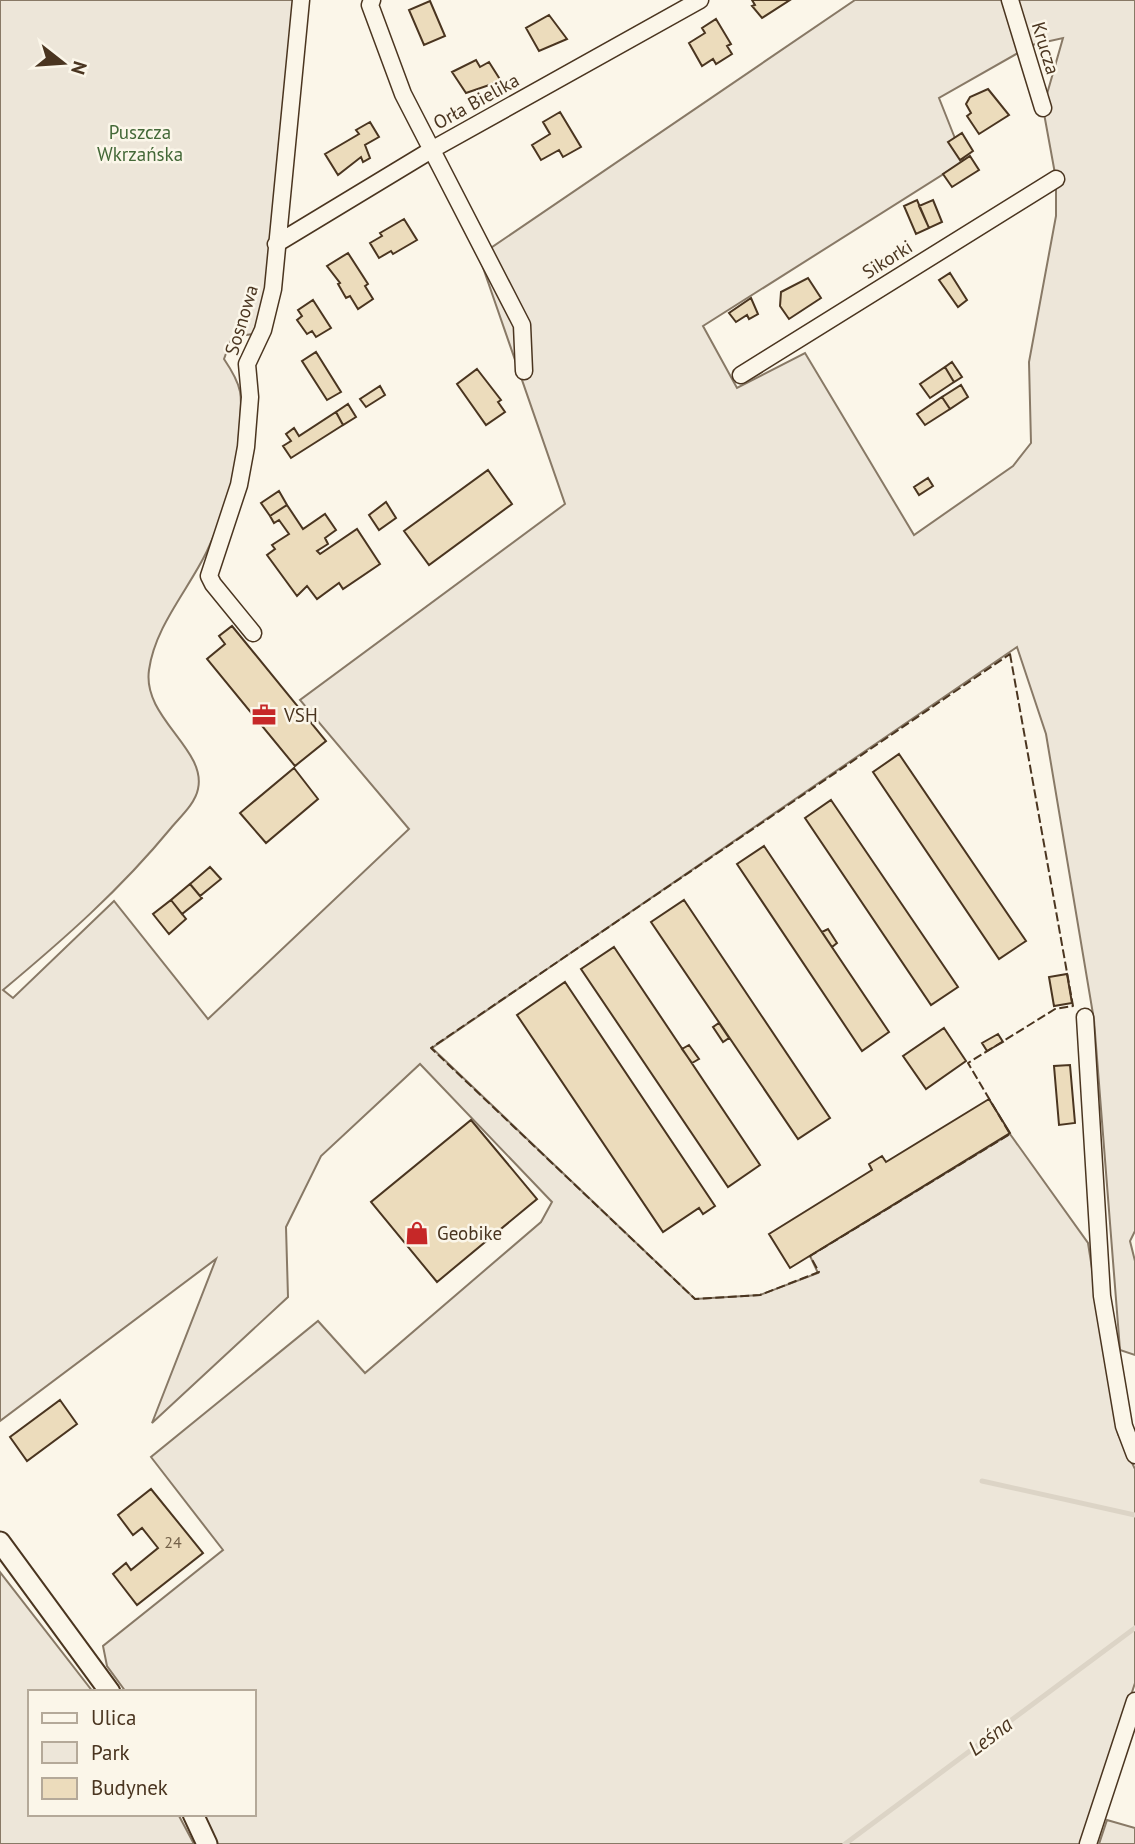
<svg xmlns="http://www.w3.org/2000/svg" width="1135" height="1844" viewBox="0 0 1135 1844" font-family="'PT Sans',sans-serif">
<style>
.green{fill:#ede6d9;stroke:#887966;stroke-width:2;fill-rule:evenodd}
.lines{fill:none;stroke-linecap:round;stroke-linejoin:round}
.stream{stroke:#dcd4c6;stroke-width:5}
.building{fill:#ecdcbc;stroke:#4a3520;stroke-width:2}
.minor-casing{stroke:#4a3520;stroke-width:19}
.tertiary-casing{stroke:#4a3520;stroke-width:23}
.minor{stroke:#fbf6e9;stroke-width:16}
.tertiary{stroke:#fbf6e9;stroke-width:19}
.fence{stroke:#4a3520;stroke-width:2;stroke-dasharray:9 3.5;stroke-linecap:butt}
.labels{text-anchor:middle;dominant-baseline:central;stroke-width:5;stroke-linejoin:round;paint-order:stroke}
.number-label{font-size:16px;fill:#725f47}
.street-label{font-size:19px;fill:#4a3520;stroke:#fbf6e9}
.park-label{font-size:19px;fill:#436837;stroke:#fbf6e9}
.poi-label{font-size:19px;fill:#4a3520;stroke:#fbf6e9;text-anchor:start}
.water-label{font-size:21px;font-style:italic;fill:#4a3520;stroke:#fbf6e9}
</style>
<rect width="100%" height="100%" fill="#fbf6e9"/>
<path class="green" d="M 0,0 L 294,0 L 268,288 L 253,334 L 232,337 L 224,359 C 245,390 242,397 239,434 C 237,475 225,514 207,551 C 189,589 155,626 149,670 C 142,718 207,749 198,789 C 195,804 180,817 171,828 C 120,890 64,939 3,990 L 13,998 L 114,901 L 208,1019 L 409,829 L 300,700 L 565,504 L 479,256 L 855,0 L 1135,0 L 1135,1231 L 1130,1241 L 1135,1261 L 1135,1355 L 1120,1350 L 1094,1020 L 1046,734 L 1017,647 L 432,1048 L 695,1299 L 760,1295 L 818,1273 L 810,1256 L 1010,1134 L 1088,1243 L 1118,1434 L 1135,1469 L 1135,1683 L 1082,1844 L 216,1844 L 203,1814 L 254,1814 L 254,1692 L 126,1692 L 107,1666 L 103,1646 L 223,1550 L 151,1457 L 318,1321 L 365,1373 L 541,1222 L 552,1202 L 420,1064 L 321,1156 L 286,1227 L 288,1297 L 152,1423 L 216,1259 L 0,1421 ZM 1063,38 L 1043,108 L 1056,179 L 1056,216 L 1029,362 L 1031,443 L 1013,466 L 914,535 L 805,353 L 737,388 L 703,326 L 964,161 L 939,98 L 1032,45 Z
M 0,1572 L 93,1692 L 30,1692 L 30,1814 L 178,1814 L 194,1844 L 0,1844 Z
M 1107,1820 L 1135,1828 L 1135,1844 L 1099,1844 Z"/>
<g class="lines">
<path class="stream" d="M 982,1481 L 1135,1515
M 845,1844 L 1135,1628"/>
</g>
<path class="building" d="M 752,0 L 790,0 L 762,18 L 752,6 L 755,5 Z
M 430,1 L 445,36 L 424,45 L 409,10 Z
M 549,15 L 567,39 L 539,51 L 526,28 Z
M 716,19 L 731,44 L 727,46 L 732,54 L 716,64 L 713,59 L 702,66 L 689,43 L 705,33 L 702,28 Z
M 476,60 L 480,67 L 489,62 L 501,81 L 466,93 L 452,72 Z
M 988,89 L 1009,115 L 979,134 L 967,116 L 971,113 L 966,104 L 970,97 Z
M 560,112 L 581,147 L 563,157 L 559,150 L 541,160 L 532,145 L 550,134 L 543,122 Z
M 370,122 L 379,137 L 365,145 L 370,158 L 363,162 L 361,157 L 338,175 L 325,154 L 359,134 L 356,130 Z
M 962,133 L 973,151 L 960,160 L 948,142 Z
M 970,156 L 979,170 L 952,187 L 943,174 Z
M 917,200 L 929,228 L 916,234 L 904,206 Z
M 933,200 L 942,222 L 929,228 L 919,206 Z
M 404,219 L 417,240 L 393,254 L 391,251 L 379,258 L 370,243 L 382,236 L 380,233 Z
M 348,253 L 368,284 L 365,286 L 373,299 L 358,309 L 350,296 L 346,298 L 338,284 L 340,283 L 327,266 Z
M 950,273 L 967,300 L 958,307 L 939,280 Z
M 808,278 L 821,298 L 789,319 L 780,306 L 781,292 Z
M 751,298 L 758,314 L 749,319 L 747,315 L 736,322 L 729,313 Z
M 313,300 L 331,328 L 316,337 L 312,331 L 307,334 L 297,320 L 302,316 L 298,310 Z
M 316,352 L 341,392 L 327,400 L 302,361 Z
M 952,362 L 962,377 L 954,382 L 945,367 Z
M 945,367 L 954,382 L 930,398 L 920,384 Z
M 477,369 L 501,400 L 498,402 L 505,412 L 486,425 L 457,384 Z
M 961,385 L 968,397 L 950,409 L 942,397 Z
M 380,386 L 385,395 L 366,407 L 360,399 Z
M 942,397 L 950,409 L 925,425 L 917,414 Z
M 348,404 L 356,417 L 343,425 L 336,412 Z
M 336,412 L 343,425 L 291,458 L 283,446 L 291,441 L 286,434 L 294,428 L 299,436 Z
M 488,470 L 512,504 L 429,565 L 404,531 Z
M 928,478 L 933,486 L 919,495 L 914,487 Z
M 279,491 L 287,505 L 270,516 L 261,503 Z
M 386,502 L 396,518 L 379,530 L 369,515 Z
M 287,505 L 303,529 L 325,514 L 336,530 L 325,538 L 328,544 L 317,551 L 320,554 L 357,529 L 380,564 L 343,589 L 339,583 L 317,599 L 307,586 L 297,596 L 267,555 L 275,549 L 272,545 L 289,534 L 279,520 L 274,523 L 270,516 Z
M 232,626 L 326,741 L 295,766 L 207,659 L 225,644 L 219,636 Z
M 899,754 L 1026,941 L 999,959 L 873,772 Z
M 294,768 L 318,799 L 266,843 L 240,813 Z
M 831,800 L 958,987 L 931,1005 L 805,818 Z
M 764,846 L 889,1032 L 862,1051 L 737,864 Z
M 210,867 L 221,879 L 200,896 L 190,884 Z
M 190,884 L 202,898 L 182,914 L 171,900 Z
M 171,900 L 186,919 L 169,934 L 153,914 Z
M 684,900 L 830,1118 L 798,1139 L 651,922 Z
M 828,929 L 837,943 L 832,947 L 822,932 Z
M 614,947 L 760,1165 L 728,1187 L 581,969 Z
M 1067,974 L 1072,1003 L 1054,1006 L 1049,977 Z
M 565,982 L 715,1206 L 703,1214 L 699,1208 L 663,1232 L 517,1015 Z
M 719,1023 L 729,1038 L 723,1042 L 713,1027 Z
M 944,1028 L 966,1061 L 926,1089 L 903,1056 Z
M 998,1034 L 1003,1042 L 987,1051 L 982,1043 Z
M 689,1045 L 699,1059 L 692,1063 L 682,1049 Z
M 1070,1065 L 1075,1123 L 1059,1125 L 1054,1066 Z
M 989,1099 L 1010,1133 L 790,1268 L 769,1234 L 872,1170 L 869,1164 L 882,1156 L 886,1162 Z
M 471,1120 L 537,1199 L 437,1282 L 371,1202 Z
M 60,1400 L 77,1424 L 27,1461 L 10,1437 Z
M 151,1489 L 203,1553 L 137,1605 L 113,1574 L 126,1563 L 131,1570 L 158,1548 L 142,1528 L 133,1535 L 118,1515 Z"/>
<g class="lines">
<g class="minor-casing">
<path id="minor" d="M 372,0 L 370,5 L 403,94 L 522,325 L 524,371
M 1010,0 L 1043,108
M 276,244 L 433,149 L 700,0
M 741,375 L 1056,179
M 253,633 L 213,584 L 209,576 L 239,485 L 246,447 L 250,397 L 247,364 L 263,330 L 273,289 L 301,0
M 1085,1017 L 1102,1296 L 1124,1426 L 1135,1455
M 1088,1844 L 1135,1701"/>
</g>
<g class="tertiary-casing">
<path id="tertiary" d="M 0,1542 L 110,1692
M 193,1814 L 207,1844"/>
</g>
<use href="#minor" class="minor"/>
<use href="#tertiary" class="tertiary"/>
<path class="fence" d="M 1010,654 L 1073,1006 L 1055,1009 L 968,1063 L 1010,1134 L 810,1256 L 819,1272 L 760,1295 L 695,1299 L 431,1048 Z"/>
</g>
<defs>
<g id="office-bare" transform="scale(1.89)"><path d="M-6-3h4V-5.5h4V-3h4V5H-6ZM-1-4.5V-3h2v-1.5ZM-6 0V1H6V0Z" fill="#c62828" stroke="#fbf6e9" stroke-width="2.5" paint-order="stroke"/></g>
<g id="shop-bare" transform="scale(1.89)"><path d="M-5-2.5h2.3a2.7 3.5 0 0 1 5.4 0H5L5.5 6h-11ZM-1.5-2.5h3a1.5 2.3 0 0 0-3 0Z" fill="#c62828" stroke="#fbf6e9" stroke-width="2.5" paint-order="stroke"/></g>
</defs>
<g fill-rule="evenodd">
<use href="#office-bare" x="264" y="715"/>
<use href="#shop-bare" x="417" y="1233"/>
</g>
<g class="labels">
<g class="number-label">
<text x="173" y="1542">24</text>
</g>
<g class="street-label">
<text transform="translate(1046 48) rotate(73)">Krucza</text>
<text transform="translate(476 101) rotate(-29)">Orła Bielika</text>
<text transform="translate(887 259) rotate(-32)">Sikorki</text>
<text transform="translate(241 320) rotate(-73)">Sosnowa</text>
</g>
<g class="park-label">
<text x="140" y="132">Puszcza<tspan x="140" dy="22">Wkrzańska</tspan></text>
</g>
<g class="poi-label">
<text x="284" y="715">VSH</text>
<text x="437" y="1233">Geobike</text>
</g>
<g class="water-label">
<text transform="translate(990 1736) rotate(-37)">Leśna</text>
</g>
</g>
<rect x="28" y="1690" width="228" height="126" fill="#fbf6e9" stroke="#b4a999" stroke-width="2"/>
<rect x="42" y="1713" width="35" height="10" fill="#fbf6e9" stroke="#b4a999" stroke-width="2"/>
<text x="91" y="1725" font-size="21" fill="#4a3520">Ulica</text>
<rect x="42" y="1742" width="35" height="21" fill="#ede6d9" stroke="#b4a999" stroke-width="2"/>
<text x="91" y="1760" font-size="21" fill="#4a3520">Park</text>
<rect x="42" y="1778" width="35" height="21" fill="#ecdcbc" stroke="#b4a999" stroke-width="2"/>
<text x="91" y="1795" font-size="21" fill="#4a3520">Budynek</text>
<g transform="translate(63 63) rotate(107)" stroke="#fbf6e9" stroke-width="5" paint-order="stroke">
<path d="M0-5L12 26L0 18L-12 26Z" fill="#4a3520"/>
<text y="-10" font-size="19" font-weight="bold" text-anchor="middle" fill="#4a3520">N</text>
</g>
</svg>
